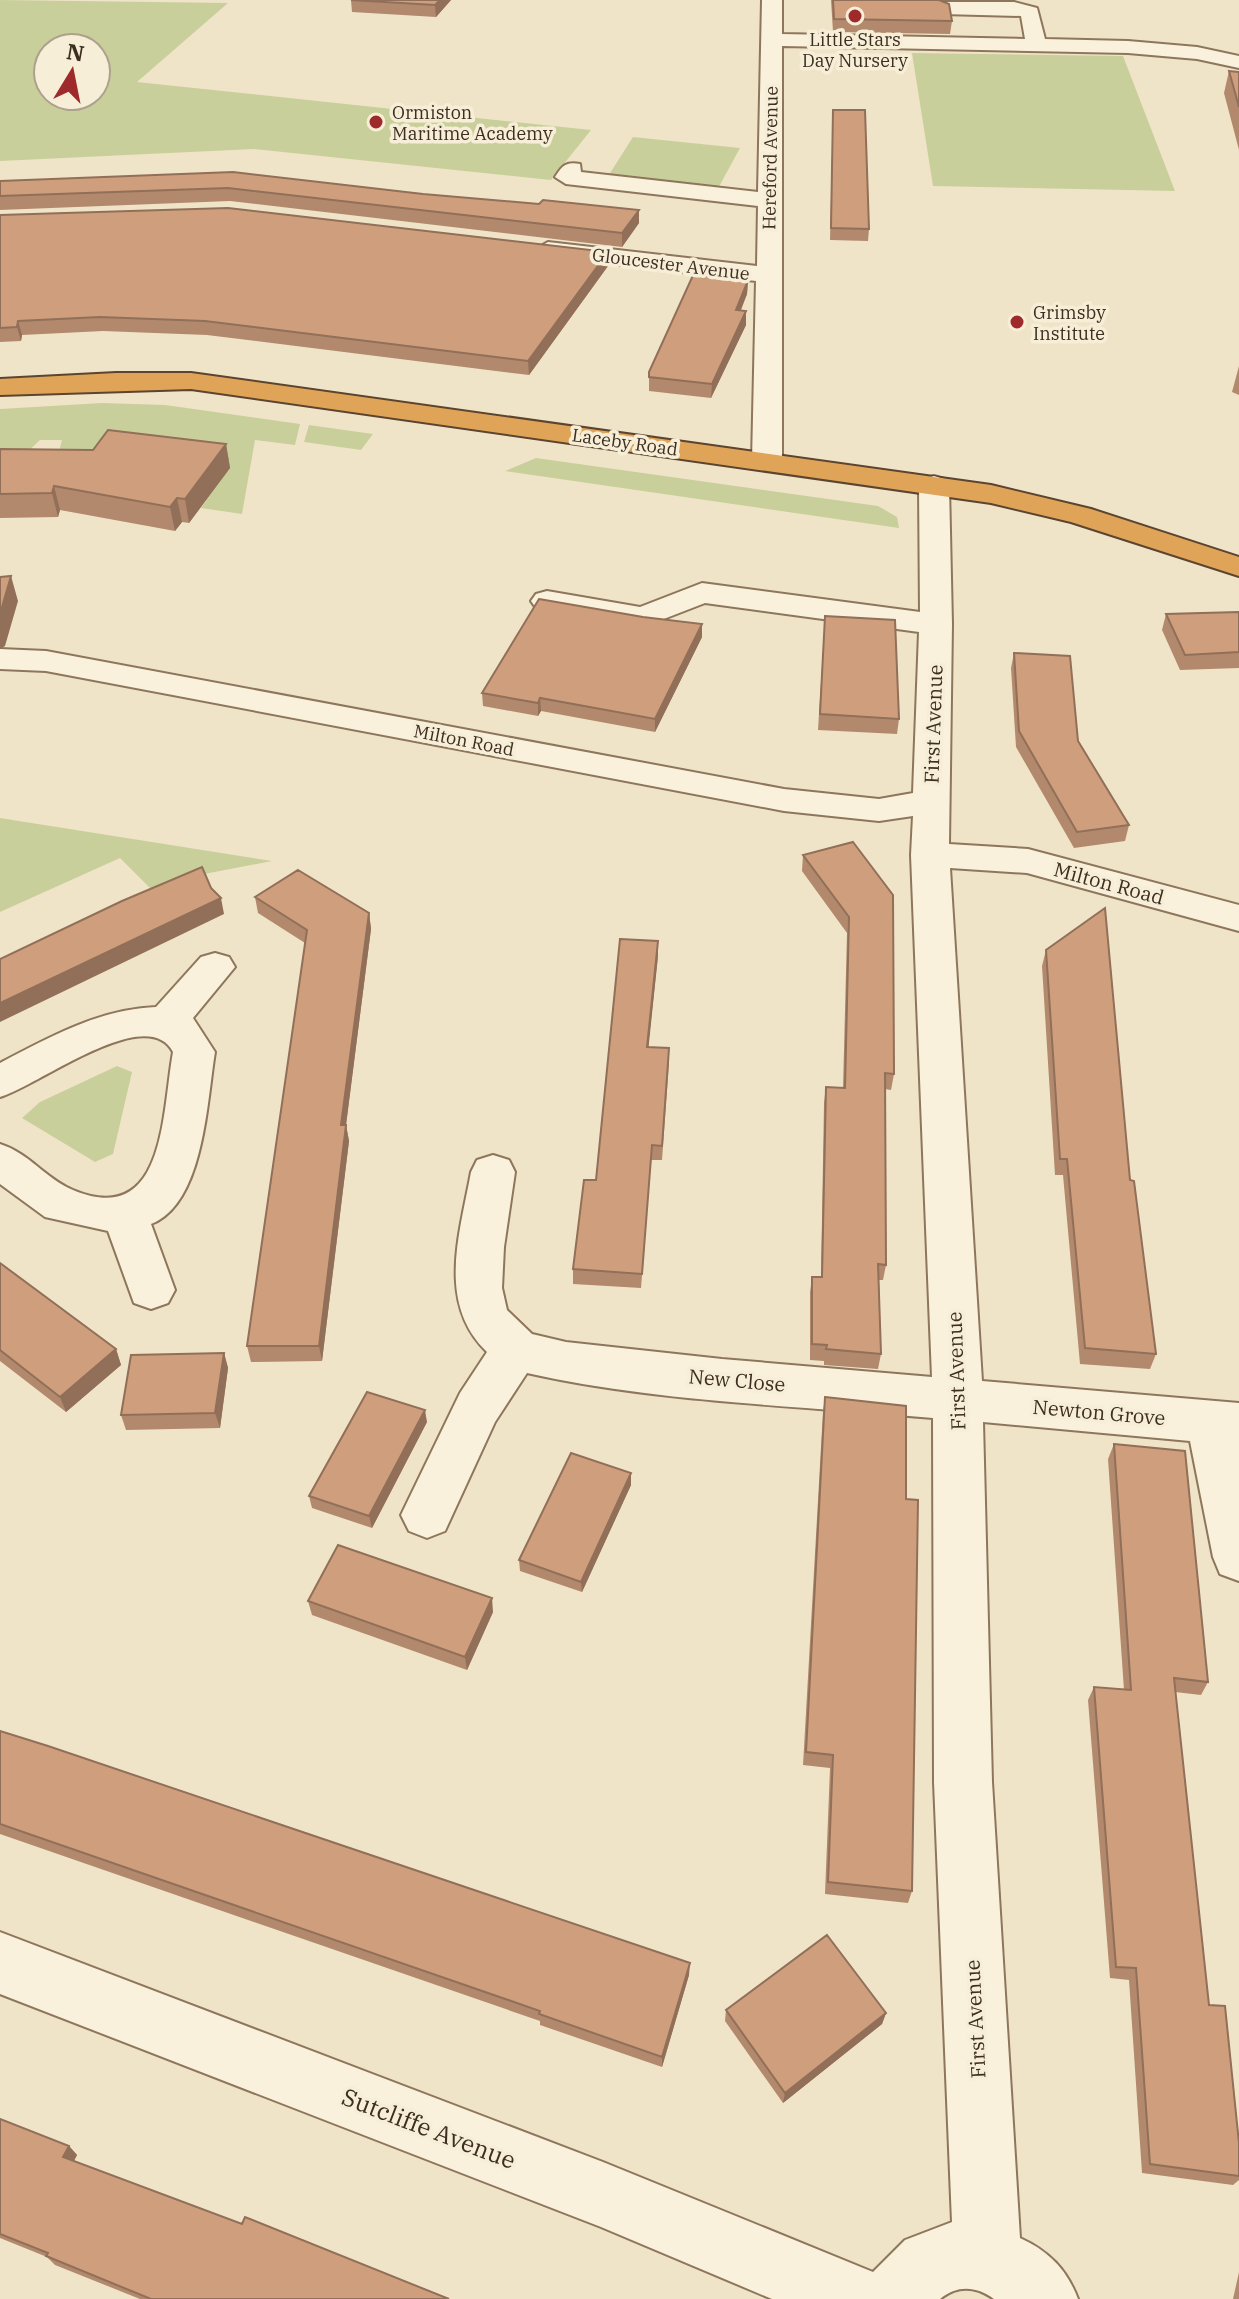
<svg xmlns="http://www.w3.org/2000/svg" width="1239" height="2299" viewBox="0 0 1239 2299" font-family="'IBM Plex Serif',serif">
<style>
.green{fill:#c9cf9b;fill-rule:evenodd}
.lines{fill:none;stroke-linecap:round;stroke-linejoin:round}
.minor-casing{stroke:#8d765c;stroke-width:4}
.highway-casing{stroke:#5b4430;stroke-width:4}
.minor{fill:#faf1dc;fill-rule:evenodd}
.highway{fill:#e0a458;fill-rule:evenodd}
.wall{fill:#b2896c}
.shaded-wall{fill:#916f58}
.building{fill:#cf9f7d;stroke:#916f58;stroke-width:2}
.poi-dot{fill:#9e2a2b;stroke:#f7eed8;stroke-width:3}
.labels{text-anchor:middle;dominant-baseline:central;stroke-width:7;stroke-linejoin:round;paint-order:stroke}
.far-poi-label{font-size:18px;fill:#3d2e20;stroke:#f7eed8;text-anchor:start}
.far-street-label{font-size:18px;fill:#3d2e20;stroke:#f7eed8}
.street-label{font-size:20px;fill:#3d2e20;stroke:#f7eed8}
.near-street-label{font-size:24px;fill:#3d2e20;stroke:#f7eed8}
</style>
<rect width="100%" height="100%" fill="#f0e4c8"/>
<path class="green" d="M 0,0 L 228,3 L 137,82 L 591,130 L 551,180 L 254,149 L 0,161 ZM 48,48 L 96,48 L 96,96 L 48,96 Z
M 912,53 L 1123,56 L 1175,191 L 933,186 Z
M 633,137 L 740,148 L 716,192 L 605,181 Z
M 102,403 L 165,405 L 300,424 L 295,445 L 255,440 L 242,514 L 201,508 L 229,468 L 57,459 L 62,440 L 40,440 L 19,460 L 0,460 L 0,409 Z
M 309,425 L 373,434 L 361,450 L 304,442 Z
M 536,458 L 878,506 L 897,517 L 899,528 L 505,471 Z
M 0,818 L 272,861 L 194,876 L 155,893 L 120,858 L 0,912 Z
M 117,1066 L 132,1072 L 113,1154 L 95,1162 L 22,1118 L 40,1102 Z"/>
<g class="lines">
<g class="minor-casing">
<path id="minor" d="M 762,0 L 782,0 L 782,34 L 1025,39 L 1021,16 L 942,14 L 932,8 L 942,2 L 1014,2 L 1037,8 L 1045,39 L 1128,41 L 1197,47 L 1239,56 L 1239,68 L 1197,59 L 1128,53 L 782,46 L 782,461 L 777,467 L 757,467 L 752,461 L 756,281 L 548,256 L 536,249 L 548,242 L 757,266 L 758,206 L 566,184 L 555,177 C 562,166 566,161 580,164 L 581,172 L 758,192 Z
M 934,476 L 944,479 L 949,485 L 952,624 L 949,844 L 1028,849 L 1239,905 L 1239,931 L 1027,873 L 950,868 L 982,1381 L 1239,1403 L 1239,1581 L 1220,1574 L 1213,1557 L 1190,1441 L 983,1422 L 992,1782 L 1020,2238 C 1049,2251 1067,2270 1078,2299 L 994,2299 C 976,2286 957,2285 940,2299 L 772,2299 L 601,2227 L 0,1994 L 0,1932 L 603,2162 L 873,2272 L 905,2240 L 952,2222 L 934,1782 L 933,1418 C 803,1406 654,1402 527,1373 L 495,1422 L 445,1531 L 427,1538 L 409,1531 L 401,1515 L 460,1393 L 487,1352 C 436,1303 460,1233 471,1172 L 477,1160 L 493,1155 L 509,1160 L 515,1172 L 504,1247 L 502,1288 L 507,1310 L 532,1334 L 566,1342 L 722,1359 L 932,1377 L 911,855 L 913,816 L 879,821 L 784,811 L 46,671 L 0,669 L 0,649 L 46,651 L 784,789 L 879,799 L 913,793 L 919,632 L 705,603 L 643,627 L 547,611 L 536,608 L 531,601 L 536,594 L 547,591 L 640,607 L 702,583 L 920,612 L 919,485 L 924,479 Z
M 215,953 L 229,957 L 235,967 L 193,1018 L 215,1052 C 207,1100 204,1204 151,1224 L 175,1290 L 168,1303 L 151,1309 L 134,1303 L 108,1231 L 45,1217 L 0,1184 L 0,1144 C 29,1153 46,1179 73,1190 C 166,1229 162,1112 173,1052 C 147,1002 38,1086 0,1097 L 0,1063 C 49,1037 100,1009 156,1007 L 201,957 Z"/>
</g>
<g class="highway-casing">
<path id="highway" d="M 116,373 L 191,373 L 991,485 L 1091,509 L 1239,557 L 1239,576 L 1071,522 L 991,503 L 191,389 L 0,395 L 0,379 Z"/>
</g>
<use href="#minor" class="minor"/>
<use href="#highway" class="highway"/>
</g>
<path class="wall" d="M 351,0 L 451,0 L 436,17 L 352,12 Z
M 831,0 L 942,0 L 941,1 L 952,21 L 950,34 L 833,32 Z
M 1229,71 L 1239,72 L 1239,150 L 1224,93 Z
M 833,110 L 869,229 L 868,241 L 830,240 Z
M 0,181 L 423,194 L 539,204 L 639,210 L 639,223 L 622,247 L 230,201 L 0,210 Z
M 0,215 L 608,252 L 608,266 L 529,375 L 207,335 L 103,331 L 22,335 L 21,341 L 0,342 Z
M 748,280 L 747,294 L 741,310 L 746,325 L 711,398 L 649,391 L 649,372 Z
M 1239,366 L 1239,395 L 1232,392 Z
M 226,444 L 230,468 L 189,523 L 182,522 L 175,531 L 60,510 L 58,517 L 0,518 L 0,449 L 93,450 Z
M 1239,612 L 1239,668 L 1180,670 L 1162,630 L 1166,614 Z
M 825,616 L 899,719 L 897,734 L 818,730 Z
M 702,637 L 655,732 L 541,711 L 538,716 L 483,706 L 482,693 Z
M 1014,653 L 1078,741 L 1129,825 L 1125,841 L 1074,848 L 1016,747 L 1011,668 Z
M 853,842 L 894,1074 L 891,1090 L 885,1089 L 886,1265 L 883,1280 L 879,1280 L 881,1354 L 878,1369 L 824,1365 L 824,1361 L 810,1360 L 810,1292 L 812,1277 L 821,1277 L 824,1103 L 826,1087 L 843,1088 L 847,933 L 802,871 L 803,855 Z
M 255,897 L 369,913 L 371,929 L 346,1125 L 349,1141 L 322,1361 L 251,1362 L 247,1346 L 305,943 L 258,913 Z
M 1046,950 L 1130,1180 L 1156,1354 L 1150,1369 L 1080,1364 L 1063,1175 L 1055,1175 L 1042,966 Z
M 658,956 L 648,1047 L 669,1048 L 669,1063 L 662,1160 L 651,1160 L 641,1288 L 573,1284 L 573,1269 L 596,1180 Z
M 0,1263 L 116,1349 L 121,1365 L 66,1412 L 0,1361 Z
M 224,1353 L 228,1368 L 220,1428 L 126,1430 L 121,1415 Z
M 825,1397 L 906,1499 L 912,1891 L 908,1903 L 825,1894 L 830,1768 L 803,1765 L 823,1412 Z
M 427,1422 L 372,1528 L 312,1508 L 309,1496 Z
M 1114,1444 L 1208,1682 L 1201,1695 L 1175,1692 L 1209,2005 L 1239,2143 L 1239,2180 L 1233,2185 L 1142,2173 L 1129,1980 L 1110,1978 L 1088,1700 L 1094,1687 L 1124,1690 L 1108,1459 Z
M 631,1473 L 631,1485 L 582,1592 L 520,1571 L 519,1560 Z
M 308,1601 L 493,1612 L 467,1670 L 312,1615 Z
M 0,1731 L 689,1975 L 662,2067 L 540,2025 L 540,2021 L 0,1834 Z
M 726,2010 L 886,2013 L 882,2024 L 783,2103 L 725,2021 Z
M 0,2119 L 69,2146 L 77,2155 L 74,2161 L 242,2224 L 449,2299 L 140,2299 L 55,2265 L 47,2257 L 0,2238 Z
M 1239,2272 L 1239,2299 L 1233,2299 Z"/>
<path class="shaded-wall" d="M 440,0 L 451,0 L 436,17 L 435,5 Z
M 639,210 L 639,223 L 622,247 L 622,233 Z
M 608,252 L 608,266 L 529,375 L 528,361 Z
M 748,280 L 747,294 L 735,324 L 736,310 Z
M 746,311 L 746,325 L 711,398 L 712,384 Z
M 18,321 L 22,335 L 21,341 L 17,327 Z
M 226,444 L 230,468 L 189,523 L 185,499 Z
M 54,486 L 60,510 L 58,517 L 52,493 Z
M 177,498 L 182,522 L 175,531 L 170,507 Z
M 11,576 L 18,601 L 5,646 L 0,649 L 0,614 Z
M 702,624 L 702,637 L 655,732 L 655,719 Z
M 540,698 L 541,711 L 538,716 L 538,703 Z
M 221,898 L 224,914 L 0,1022 L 0,1003 Z
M 369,913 L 371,929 L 346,1125 L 349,1141 L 322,1361 L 319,1346 L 341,1125 Z
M 658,941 L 658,956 L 647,1062 L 647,1047 Z
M 116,1349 L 121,1365 L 66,1412 L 60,1397 Z
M 224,1353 L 228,1368 L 220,1428 L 215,1413 Z
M 425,1410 L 427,1422 L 372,1528 L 369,1516 Z
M 631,1473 L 631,1485 L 582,1592 L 581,1582 Z
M 492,1598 L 493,1612 L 467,1670 L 465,1657 Z
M 690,1963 L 689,1975 L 662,2067 L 662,2057 Z
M 886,2013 L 882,2024 L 783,2103 L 785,2093 Z
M 69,2146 L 77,2155 L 71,2166 L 63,2157 Z"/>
<path class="building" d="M 351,0 L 440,0 L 435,5 Z
M 833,0 L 939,0 L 949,4 L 952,21 L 834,19 Z
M 1229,71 L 1239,72 L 1239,107 Z
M 833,110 L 865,110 L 869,229 L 831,228 Z
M 233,172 L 423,194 L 539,204 L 543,200 L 639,210 L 622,233 L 228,188 L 0,196 L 0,181 Z
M 228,208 L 608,252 L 528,361 L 205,321 L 100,317 L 18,321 L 17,327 L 0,328 L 0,215 Z
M 694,273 L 748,280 L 736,310 L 746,311 L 712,384 L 649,377 L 649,372 Z
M 108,430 L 226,444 L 185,499 L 177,498 L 170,507 L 54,486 L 52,493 L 0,494 L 0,449 L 93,450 Z
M 11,576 L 0,614 L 0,577 Z
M 539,599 L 643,617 L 702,624 L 655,719 L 540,698 L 538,703 L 482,693 Z
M 1239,612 L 1239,652 L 1185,655 L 1166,614 Z
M 825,616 L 895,620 L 899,719 L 820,714 Z
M 1014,653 L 1070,656 L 1078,741 L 1129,825 L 1077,832 L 1019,731 Z
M 853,842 L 893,895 L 894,1074 L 885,1073 L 886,1265 L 878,1264 L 881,1354 L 826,1349 L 827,1345 L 812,1344 L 812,1277 L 822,1277 L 826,1087 L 845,1088 L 849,917 L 803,855 Z
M 202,867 L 211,888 L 221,898 L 0,1003 L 0,959 L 122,901 Z
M 298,870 L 369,913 L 341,1125 L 346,1125 L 319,1346 L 247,1346 L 307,930 L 255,897 Z
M 1105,908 L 1130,1180 L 1134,1181 L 1156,1354 L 1085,1348 L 1067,1159 L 1060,1159 L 1046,950 Z
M 620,939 L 658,941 L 647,1047 L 669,1048 L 662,1146 L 652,1145 L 642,1274 L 573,1269 L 584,1180 L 596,1180 Z
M 0,1263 L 116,1349 L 60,1397 L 0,1350 Z
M 224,1353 L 215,1413 L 121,1415 L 131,1355 Z
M 367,1392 L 425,1410 L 369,1516 L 309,1496 Z
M 825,1397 L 906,1406 L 906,1499 L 918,1500 L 912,1891 L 828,1882 L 833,1755 L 806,1752 Z
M 1114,1444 L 1185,1451 L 1208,1682 L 1174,1678 L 1209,2005 L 1225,2006 L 1239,2143 L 1239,2176 L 1150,2164 L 1136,1968 L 1116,1967 L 1094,1687 L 1131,1690 Z
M 571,1453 L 631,1473 L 581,1582 L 519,1560 Z
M 338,1545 L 492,1598 L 465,1657 L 308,1601 Z
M 0,1731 L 48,1746 L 690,1963 L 662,2057 L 539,2014 L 540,2011 L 0,1824 Z
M 827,1935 L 886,2013 L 785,2093 L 726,2010 Z
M 0,2119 L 69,2146 L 63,2157 L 242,2224 L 245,2217 L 449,2299 L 151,2299 L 46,2256 L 48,2253 L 0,2234 Z"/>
<g class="poi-dot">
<circle cx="855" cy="16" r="8"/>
<circle cx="376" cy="122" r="8"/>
<circle cx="1017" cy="322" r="8"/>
</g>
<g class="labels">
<g class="far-poi-label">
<text x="855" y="39" text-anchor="middle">Little Stars<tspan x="855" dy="21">Day Nursery</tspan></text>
<text x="392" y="112">Ormiston<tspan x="392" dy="21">Maritime Academy</tspan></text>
<text x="1033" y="312">Grimsby<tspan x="1033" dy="21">Institute</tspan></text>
</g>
<g class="far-street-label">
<text transform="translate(770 158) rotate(-89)">Hereford Avenue</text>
<text transform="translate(671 264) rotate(7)">Gloucester Avenue</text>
<text transform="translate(625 442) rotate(8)">Laceby Road</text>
<text transform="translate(464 740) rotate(11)">Milton Road</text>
</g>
<g class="street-label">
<text transform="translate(933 724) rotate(-88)">First Avenue</text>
<text transform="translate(1109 883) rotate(15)">Milton Road</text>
<text transform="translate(956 1371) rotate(-92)">First Avenue</text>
<text transform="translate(737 1380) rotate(5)">New Close</text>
<text transform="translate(1099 1412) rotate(5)">Newton Grove</text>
<text transform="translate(975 2019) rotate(-93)">First Avenue</text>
</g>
<g class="near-street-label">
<text transform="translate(429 2128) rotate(21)">Sutcliffe Avenue</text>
</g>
</g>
<g transform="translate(72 72) rotate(10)"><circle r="38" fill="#f7eed8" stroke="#ada18e" stroke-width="2"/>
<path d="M0-6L14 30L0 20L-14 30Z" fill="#9e2a2b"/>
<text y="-12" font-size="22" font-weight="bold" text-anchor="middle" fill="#3d2e20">N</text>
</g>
</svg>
